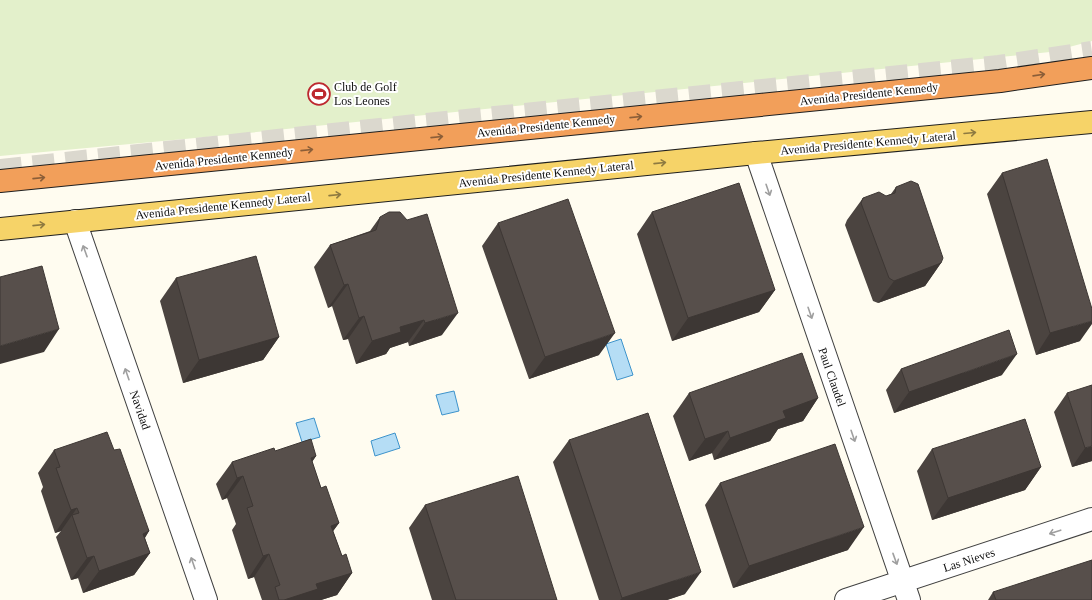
<svg xmlns="http://www.w3.org/2000/svg" width="1092" height="600" viewBox="0 0 1092 600" font-family="Georgia,serif">
<style>
.pitch{fill:#e3f0cb}
.water{fill:#b5ddf5;stroke:#3d93cb}
.lines{fill:none;stroke-linecap:round;stroke-linejoin:round}
.motorway-tunnel{stroke:#dbd8ce;stroke-width:22;stroke-dasharray:22 11;stroke-linecap:butt}
.minor-casing{stroke:#414141;stroke-width:24}
.primary-casing{stroke:#1f1f1f;stroke-width:24}
.motorway-casing{stroke:#1f1f1f;stroke-width:24}
.minor{stroke:#fff;stroke-width:22}
.primary{stroke:#f6d368;stroke-width:22}
.motorway{stroke:#f29f5a;stroke-width:22}
.wall{fill:#4b4440}
.shaded-wall{fill:#3d3734}
.building{fill:#574f4b;stroke:#3d3734}
.oneway{stroke:#8b5e38}
.oneway2{stroke:#8e7a40}
.oneway3{stroke:#9f9f9f}
.labels{text-anchor:middle;dominant-baseline:central;stroke-width:4;stroke-linejoin:round;paint-order:stroke}
.poi-label{font-size:12px;fill:#0e0e0e;stroke:#fff;text-anchor:start}
.street-label{font-size:12px;fill:#0e0e0e;stroke:#fff}
</style>
<rect width="100%" height="100%" fill="#fffcf0"/>
<path class="pitch" d="M 0,0 L 1092,0 L 1092,41 L 1050,52 L 228,135 L 0,156 Z"/>
<path class="water" d="M 621,339 L 633,375 L 617,380 L 606,344 Z
M 454,391 L 459,411 L 442,415 L 436,395 Z
M 314,418 L 320,437 L 302,442 L 296,423 Z
M 395,433 L 400,448 L 375,456 L 371,441 Z"/>
<g class="lines">
<path class="motorway-tunnel" d="M 0,170 L 416,125 L 999,66 L 1092,52"/>
<g class="minor-casing">
<path id="minor" d="M 756,153 L 909,600
M 75,221 L 206,600
M 846,600 L 1092,519"/>
</g>
<g class="primary-casing">
<path id="primary" d="M 0,229 L 756,153 L 1092,122"/>
</g>
<g class="motorway-casing">
<path id="motorway" d="M 0,181 L 1000,81 L 1092,68"/>
</g>
<use href="#minor" class="minor"/>
<use href="#primary" class="primary"/>
<use href="#motorway" class="motorway"/>
</g>
<path class="wall" d="M 1002,173 L 1080,341 L 1036,355 L 987,194 Z
M 896,187 L 941,263 L 925,286 L 878,303 L 873,301 L 845,225 L 847,220 L 863,198 L 886,196 L 891,194 Z
M 652,212 L 775,290 L 759,312 L 672,341 L 637,234 Z
M 380,217 L 442,335 L 409,346 L 408,342 L 390,348 L 386,354 L 356,364 L 348,339 L 343,340 L 332,306 L 328,308 L 314,267 L 330,245 L 370,231 Z
M 498,223 L 599,355 L 529,379 L 482,246 Z
M 176,278 L 279,337 L 263,360 L 183,383 L 160,301 Z
M 901,369 L 1002,375 L 894,413 L 886,390 Z
M 689,393 L 818,398 L 803,421 L 778,429 L 770,441 L 714,460 L 712,453 L 689,461 L 673,416 Z
M 1067,393 L 1092,461 L 1072,467 L 1054,412 Z
M 569,440 L 685,594 L 667,600 L 599,600 L 553,462 Z
M 932,449 L 1041,467 L 1025,490 L 932,520 L 917,471 Z
M 54,450 L 114,450 L 149,531 L 145,538 L 150,553 L 134,575 L 83,593 L 78,578 L 71,580 L 56,537 L 61,531 L 55,533 L 41,491 L 43,487 L 38,473 Z
M 316,456 L 312,462 L 321,488 L 339,523 L 333,531 L 342,556 L 352,573 L 337,595 L 321,600 L 262,600 L 254,577 L 248,579 L 232,530 L 236,524 L 227,498 L 222,500 L 216,484 L 232,462 Z
M 720,483 L 848,550 L 733,588 L 705,505 Z
M 425,505 L 557,600 L 432,600 L 409,528 Z
M 993,592 L 1092,600 L 988,600 Z"/>
<path class="shaded-wall" d="M 941,263 L 925,286 L 878,303 L 894,281 Z
M 348,284 L 332,306 L 328,308 L 344,285 Z
M 775,290 L 759,312 L 672,341 L 688,318 Z
M 458,313 L 442,335 L 409,346 L 425,323 Z
M 364,316 L 348,339 L 343,340 L 359,318 Z
M 424,320 L 408,342 L 390,348 L 386,354 L 356,364 L 372,341 L 400,327 Z
M 1092,321 L 1092,324 L 1080,341 L 1036,355 L 1050,333 Z
M 59,329 L 44,352 L 0,364 L 0,346 Z
M 615,333 L 599,355 L 529,379 L 545,357 Z
M 279,337 L 263,360 L 183,383 L 199,360 Z
M 1017,354 L 1002,375 L 894,413 L 909,392 Z
M 818,398 L 803,421 L 778,429 L 770,441 L 714,460 L 730,438 L 783,411 Z
M 728,431 L 712,453 L 689,461 L 705,439 Z
M 1092,446 L 1092,461 L 1072,467 L 1085,448 Z
M 316,456 L 301,478 L 311,458 Z
M 1041,467 L 1025,490 L 932,520 L 948,498 Z
M 243,476 L 227,498 L 222,500 L 237,478 Z
M 77,508 L 61,531 L 55,533 L 71,510 Z
M 339,523 L 323,545 L 331,526 Z
M 864,527 L 848,550 L 733,588 L 749,566 Z
M 149,531 L 134,554 L 143,534 Z
M 150,553 L 134,575 L 83,593 L 99,571 Z
M 269,554 L 254,577 L 248,579 L 263,556 Z
M 94,556 L 78,578 L 71,580 L 87,558 Z
M 701,572 L 685,594 L 667,600 L 620,600 L 622,598 Z
M 352,573 L 337,595 L 321,600 L 284,600 L 316,584 Z"/>
<path class="building" d="M 1047,159 L 1092,309 L 1092,321 L 1050,333 L 1002,173 Z
M 911,181 L 918,184 L 943,258 L 941,263 L 894,281 L 889,278 L 861,203 L 863,198 L 879,192 L 886,196 L 895,193 L 896,187 Z
M 739,183 L 775,290 L 688,318 L 652,212 Z
M 568,199 L 615,333 L 545,357 L 498,223 Z
M 389,212 L 400,212 L 407,220 L 427,214 L 458,313 L 425,323 L 424,320 L 400,327 L 401,332 L 372,341 L 364,316 L 359,318 L 348,284 L 344,285 L 330,245 L 376,230 L 380,217 Z
M 256,256 L 279,337 L 199,360 L 176,278 Z
M 42,266 L 59,329 L 0,346 L 0,277 Z
M 1009,330 L 1017,354 L 909,392 L 901,369 Z
M 802,353 L 818,398 L 783,411 L 786,418 L 730,438 L 728,431 L 705,439 L 689,393 Z
M 1092,385 L 1092,446 L 1085,448 L 1067,393 Z
M 648,413 L 701,572 L 622,598 L 569,440 Z
M 1025,419 L 1041,467 L 948,498 L 932,449 Z
M 107,432 L 114,450 L 120,449 L 149,531 L 143,534 L 150,553 L 99,571 L 94,556 L 87,558 L 72,515 L 79,513 L 77,508 L 71,510 L 56,468 L 60,467 L 54,450 Z
M 311,439 L 316,456 L 311,458 L 321,488 L 326,486 L 339,523 L 331,526 L 342,556 L 346,554 L 352,573 L 316,584 L 318,589 L 284,600 L 279,600 L 275,587 L 280,585 L 269,554 L 263,556 L 247,508 L 253,506 L 243,476 L 237,478 L 232,462 L 274,448 L 275,451 Z
M 835,444 L 864,527 L 749,566 L 720,483 Z
M 518,476 L 557,600 L 456,600 L 425,505 Z
M 1092,560 L 1092,600 L 996,600 L 993,592 Z"/>
<defs><path id="oneway-shaft" d="M-6 0H5M1.5-3L5.5 0L1.5 3" fill="none" stroke-width="1.6" stroke-linecap="round" stroke-linejoin="round"/></defs>
<g class="oneway">
<use href="#oneway-shaft" transform="translate(1039 75) rotate(-8)"/>
<use href="#oneway-shaft" transform="translate(636 117) rotate(-6)"/>
<use href="#oneway-shaft" transform="translate(437 137) rotate(-6)"/>
<use href="#oneway-shaft" transform="translate(307 150) rotate(-6)"/>
<use href="#oneway-shaft" transform="translate(39 178) rotate(-6)"/>
</g>
<g class="oneway2">
<use href="#oneway-shaft" transform="translate(970 133) rotate(-5)"/>
<use href="#oneway-shaft" transform="translate(660 163) rotate(-6)"/>
<use href="#oneway-shaft" transform="translate(335 195) rotate(-6)"/>
<use href="#oneway-shaft" transform="translate(39 225) rotate(-6)"/>
</g>
<g class="oneway3">
<use href="#oneway-shaft" transform="translate(768 190) rotate(71)"/>
<use href="#oneway-shaft" transform="translate(85 251) rotate(-110)"/>
<use href="#oneway-shaft" transform="translate(810 313) rotate(71)"/>
<use href="#oneway-shaft" transform="translate(127 374) rotate(-109)"/>
<use href="#oneway-shaft" transform="translate(853 436) rotate(71)"/>
<use href="#oneway-shaft" transform="translate(1055 532) rotate(162)"/>
<use href="#oneway-shaft" transform="translate(895 559) rotate(70)"/>
<use href="#oneway-shaft" transform="translate(193 563) rotate(-109)"/>
</g>
<defs>
<g id="stadium-ring" transform="scale(1.15)"><circle r="9.5" fill="#fff" stroke="#bd282f" stroke-width="1.5"/><path d="M0-5a6.5 5 0 1 0 0 10a6.5 5 0 1 0 0-10ZM-3.5-1.8h7v3.6h-7Z" fill="#bd282f"/></g>
</defs>
<g fill-rule="evenodd">
<use href="#stadium-ring" x="319" y="94"/>
</g>
<g class="labels">
<g class="poi-label">
<text x="334" y="87">Club de Golf<tspan x="334" dy="14">Los Leones</tspan></text>
</g>
<g class="street-label">
<text transform="translate(869 94) rotate(-6)">Avenida Presidente Kennedy</text>
<text transform="translate(546 126) rotate(-6)">Avenida Presidente Kennedy</text>
<text transform="translate(868 143) rotate(-5)">Avenida Presidente Kennedy Lateral</text>
<text transform="translate(224 159) rotate(-6)">Avenida Presidente Kennedy</text>
<text transform="translate(546 174) rotate(-6)">Avenida Presidente Kennedy Lateral</text>
<text transform="translate(223 206) rotate(-6)">Avenida Presidente Kennedy Lateral</text>
<text transform="translate(832 377) rotate(71)">Paul Claudel</text>
<text transform="translate(140 410) rotate(71)">Navidad</text>
<text transform="translate(969 560) rotate(-18)">Las Nieves</text>
</g>
</g>
</svg>
